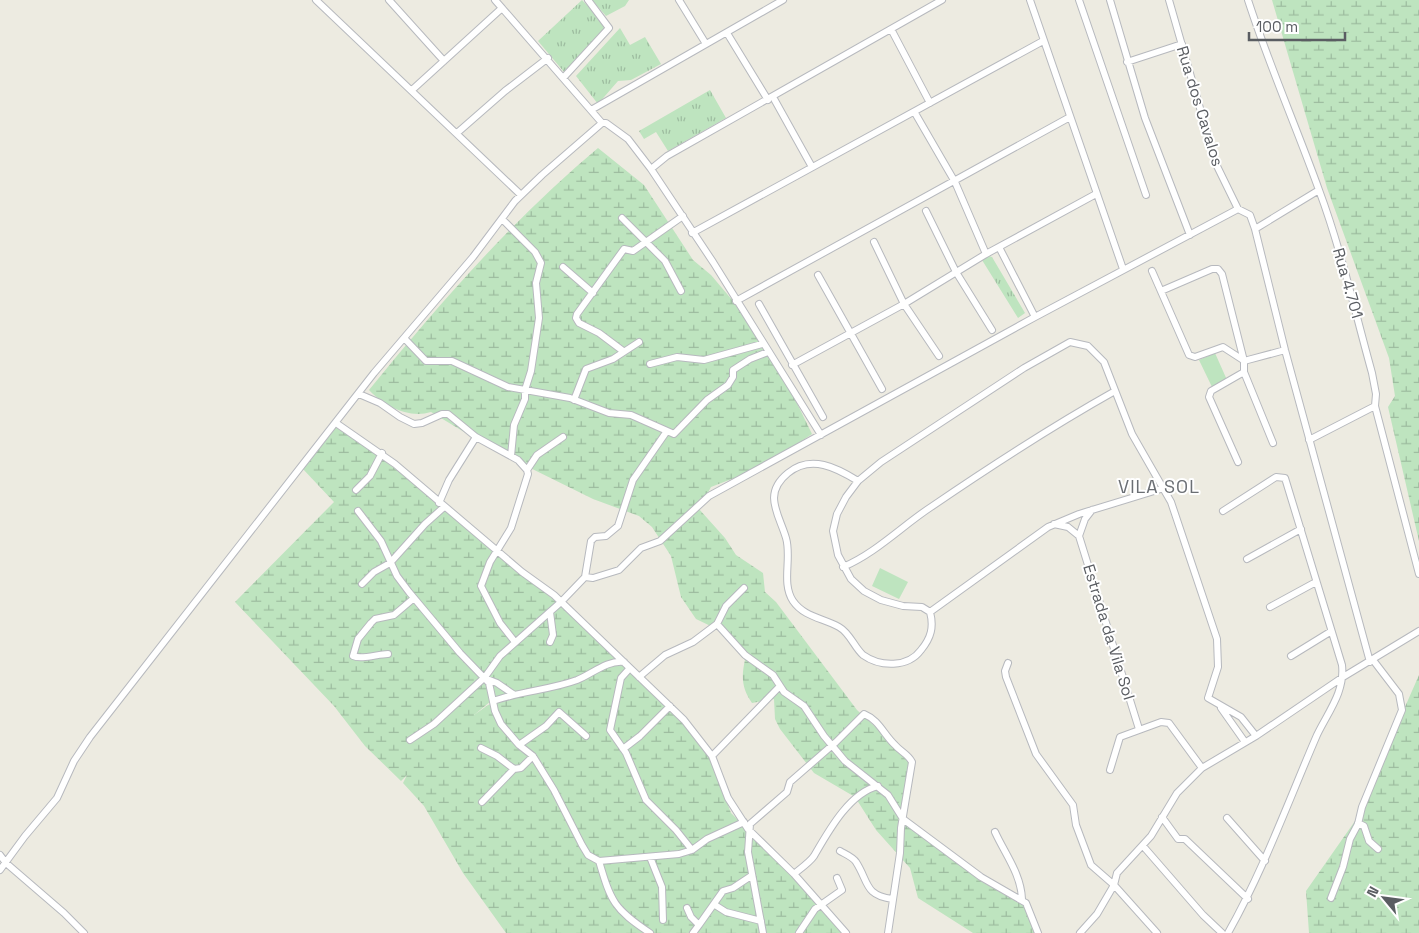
<svg xmlns="http://www.w3.org/2000/svg" width="1419" height="933" viewBox="0 0 1419 933" font-family="'Space Grotesk',sans-serif">
<style>
.grass{fill:url(#grass-tufts)}
.wetland{fill:url(#wetland-marsh)}
.pitch{fill:#bee4bf}
.lines{fill:none;stroke-linecap:round;stroke-linejoin:round}
.street-casing{stroke:#b7b9be;stroke-width:8}
.street{stroke:#fff;stroke-width:6}
.labels{text-anchor:middle;dominant-baseline:central;stroke-width:4;stroke-linejoin:round;paint-order:stroke}
.street-label{font-size:16px;fill:#5a5d62;stroke:#fff}
.neighbourhood-label{font-size:18px;letter-spacing:1px;fill:#6b6f74;stroke:#fff}
</style>
<defs>
<pattern id="grass-tufts" width="24" height="20" patternUnits="userSpaceOnUse" patternTransform="scale(1.25)"><rect width="24" height="20" fill="#bee4bf"/><path d="M3 7l-1-3M5 7V3M7 7l1-3M15 17l-1-3M17 17v-4M19 17l1-3" fill="none" stroke="#9dbc9f"/></pattern>
<pattern id="wetland-marsh" width="20" height="14" patternUnits="userSpaceOnUse" patternTransform="scale(1.25)"><rect width="20" height="14" fill="#bee4bf"/><path d="M1 5h8M5 5V1M11 12h8M15 12V8" fill="none" stroke="#9dbc9f"/></pattern>
</defs>
<rect width="100%" height="100%" fill="#edebe1"/>
<path class="grass" d="M 582,0 L 603,22 L 604,29 L 564,72 L 538,41 Z
M 592,0 L 629,0 L 625,6 L 606,16 Z
M 620,28 L 630,45 L 645,37 L 661,64 L 631,80 L 618,81 L 598,104 L 576,76 Z
M 710,90 L 726,118 L 668,151 L 656,132 L 644,139 L 639,131 Z
M 989,256 L 992,257 L 1025,313 L 1018,318 L 982,260 Z"/>
<path class="wetland" d="M 1272,0 L 1419,0 L 1419,541 L 1388,407 L 1395,396 L 1389,358 L 1327,188 Z
M 598,148 L 644,185 L 693,260 L 711,275 L 733,301 L 792,393 L 812,434 L 765,466 L 711,487 L 699,509 L 725,538 L 736,555 L 763,573 L 765,592 L 776,602 L 857,710 L 907,756 L 911,763 L 902,811 L 898,819 L 979,880 L 1026,907 L 1035,933 L 973,933 L 918,898 L 910,868 L 876,830 L 855,797 L 814,773 L 780,729 L 775,719 L 774,699 L 752,703 C 742,689 741,677 745,660 L 721,631 L 696,619 L 681,597 L 671,556 L 652,527 L 639,516 L 593,499 L 494,450 L 431,412 C 409,419 384,406 369,390 C 439,304 513,219 598,148 Z
M 337,426 C 435,496 529,576 618,658 L 578,678 L 491,701 L 474,715 L 488,705 L 511,696 L 556,687 L 606,667 L 623,664 L 681,720 L 710,756 L 731,813 L 780,862 L 844,933 L 506,933 L 463,873 L 424,806 L 403,783 L 407,775 L 401,781 L 365,746 L 334,706 L 235,602 L 334,502 L 302,468 Z
M 1419,675 L 1419,933 L 1309,933 L 1306,891 L 1355,821 Z"/>
<path class="pitch" d="M 1215,353 L 1227,380 L 1212,387 L 1199,360 Z
M 880,568 L 908,582 L 899,599 L 872,586 Z"/>
<g class="lines">
<g class="street-casing">
<path id="street" d="M 316,0 L 521,195
M 389,0 L 444,61
M 679,0 L 706,44
M 1030,0 L 1123,269
M 1079,0 L 1146,195
M 1110,0 L 1145,118 L 1190,235
M 1169,0 L 1216,164 L 1238,209
M 1248,0 C 1269,65 1296,126 1319,190 C 1341,249 1355,312 1372,373 L 1376,394 L 1375,406 L 1419,574
M 502,8 L 602,123
M 891,29 L 930,103
M 727,33 L 768,100
M 1127,62 L 1182,44
M 564,77 L 609,28 L 588,0
M 412,90 L 502,8 L 495,0
M 773,97 L 812,167
M 591,110 L 783,0
M 915,113 L 955,182 L 986,254 L 904,304 L 939,356
M 457,133 L 505,91 L 548,58
M 651,169 L 667,156 L 942,0
M 926,211 L 956,272 L 992,330
M 622,218 L 665,261 L 681,291
M 502,219 L 535,252 L 541,263 L 536,283 L 539,318 L 531,371 L 525,390 L 525,399 L 514,425 L 511,456
M 1255,229 L 1319,190
M 692,233 L 1043,41
M 999,247 L 1035,317
M 986,254 L 1096,194
M 563,267 L 593,293
M 1152,271 L 1189,355 L 1195,357 L 1223,347 L 1243,360
M 818,275 L 882,389
M 1161,291 L 1212,269 L 1218,269 L 1222,274 L 1244,361 L 1244,372 L 1211,391 L 1209,397 L 1238,462
M 736,301 L 1070,117
M 759,304 L 823,417
M 404,338 L 426,361 L 452,361 L 508,387 L 570,398 L 609,413 L 631,415 L 674,434 L 707,400 L 728,385 L 733,377 L 733,370 L 750,359 L 768,352
M 623,351 L 599,333 L 579,323 L 576,318 L 577,314 L 624,249 L 633,251 L 683,216
M 1244,361 L 1285,350
M 650,364 L 677,357 L 704,360 L 762,344
M 792,365 L 904,304 L 874,242
M 1244,372 L 1273,443
M 359,394 L 380,403 L 400,417 L 414,424 L 422,423 L 442,414 L 448,414 L 476,437 L 518,460 L 527,470
M 574,400 L 586,369 L 613,359 L 639,342
M 336,423 L 395,464 L 522,572 L 554,595 L 684,720 L 712,756 L 728,798 L 748,829 L 794,874 L 846,933
M 1309,440 L 1375,406
M 858,481 C 837,468 811,454 788,473 C 762,494 779,514 786,538 C 792,558 781,583 793,601 C 804,617 823,618 839,627 C 850,633 854,647 863,655 C 880,667 908,668 921,650 C 931,638 934,627 930,612 L 922,607 L 903,606 L 881,600 L 864,591 L 851,579 L 838,555 L 833,531 L 837,514 L 846,497 L 858,481 L 881,462 L 1024,368 L 1070,342 L 1088,346 L 1104,362 L 1132,434 L 1171,502 L 1217,639 L 1218,667 L 1208,698 L 1241,717 L 1256,736
M 356,490 L 370,476 L 382,453
M 439,503 L 449,480 L 476,437
M 1092,510 L 1085,519 L 1079,536 L 1139,729
M 358,511 L 381,541 L 397,576 L 409,592 L 460,653 L 489,683 L 495,711 L 501,724 L 519,745 L 533,756 L 554,790 L 582,845 L 588,855 L 599,861 L 679,854 L 692,850 L 707,839 L 744,822
M 1223,511 L 1276,477 L 1285,478 L 1342,665 C 1345,692 1328,712 1317,735 C 1288,802 1264,869 1228,933
M 1054,524 L 1068,527 L 1079,536
M 1247,559 L 1301,529
M 843,567 C 876,553 902,526 931,507 C 991,466 1051,427 1115,391
M 585,577 L 591,541 L 595,537 L 606,536 L 618,526 L 633,480 L 667,431
M 362,584 L 374,572 L 390,563 L 425,524 L 444,507
M 1270,607 L 1316,582
M 550,612 L 553,635 L 550,642
M 930,612 L 1048,527 L 1079,514 L 1164,488
M 717,624 L 745,655 L 773,675 L 784,692 L 804,706 L 824,736 L 845,761 L 888,795 L 903,819 L 981,877 L 1026,903 L 1038,933
M 515,642 L 500,623 L 481,586 L 490,562 L 511,528 L 528,474 L 527,470 L 537,455 L 563,437
M 388,654 C 378,654 361,660 353,656 L 358,639 L 371,623 L 375,619 L 394,615 L 414,598
M 1291,656 L 1330,632
M 1008,663 L 1005,671 L 1006,677 L 1036,754 L 1073,805 L 1076,825 L 1091,865 L 1114,885 L 1157,933
M 630,668 L 621,678 L 610,730 L 626,753 L 646,800 L 676,830 L 692,850
M 639,677 L 665,655 L 693,642 L 717,624 L 726,606 L 744,588
M 487,679 L 497,683 L 513,694
M 493,701 C 521,691 550,690 577,680 C 592,674 607,660 624,662
M 1221,708 L 1245,742
M 410,740 L 434,724 L 485,677 L 500,656 L 561,602 L 585,577 L 593,578 L 619,570 L 641,548 L 660,541 L 709,496 L 1035,317 L 1238,209 L 1250,215 L 1255,229 L 1285,350 L 1370,662
M 519,745 L 546,726 L 559,712 L 586,736
M 481,748 L 497,756 L 514,769
M 623,749 L 640,736 L 670,706
M 712,756 L 780,686
M 1110,770 L 1120,737 L 1161,722 L 1169,723 L 1202,768
M 482,802 L 514,769 L 521,768 L 533,756
M 1162,817 L 1178,839 L 1185,839 L 1248,899
M 1227,818 L 1265,861
M 1358,823 L 1364,826 L 1369,841 L 1378,849
M 995,832 C 1005,854 1021,874 1022,899
M 1143,846 L 1203,915 L 1222,933
M 840,851 C 845,854 853,857 856,862 C 869,882 864,895 892,899
M 0,855 L 6,863 L 64,913 L 84,933
M 650,857 L 662,887 L 663,920
M 599,861 C 611,902 614,909 650,933
M 0,870 L 25,836 L 57,798 L 74,761 L 90,737 L 374,373 L 473,257 L 515,201 L 542,175 L 602,123 L 606,123 L 628,139 L 651,169 L 713,262 L 821,435
M 794,874 C 800,869 810,862 814,856 C 828,832 849,793 878,786
M 1331,898 L 1343,867 L 1350,839 L 1358,824 L 1362,807 L 1402,710 L 1399,694 L 1373,660
M 715,905 L 726,912 L 761,921
M 687,908 L 691,917 L 699,925 L 693,933
M 699,925 L 723,891 L 733,888 L 751,876
M 763,933 L 748,852 L 750,824 L 787,792 L 790,782 L 836,742 L 864,714 C 879,720 884,735 895,745 C 901,752 908,754 912,762 L 901,828 L 900,853 L 888,933
M 799,933 L 815,909 L 842,890 L 837,878
M 1080,933 L 1097,914 L 1114,885 L 1117,873 L 1151,836 L 1177,793 L 1202,768 L 1256,736 L 1343,677 L 1419,631"/>
</g>
<use href="#street" class="street"/>
</g>
<g class="labels">
<g class="street-label">
<text transform="translate(1200 106) rotate(73)">Rua dos Cavalos</text>
<text transform="translate(1348 283) rotate(74)">Rua 4.701</text>
<text transform="translate(1109 632) rotate(73)">Estrada da Vila Sol</text>
</g>
<g class="neighbourhood-label">
<text x="1159" y="486">VILA SOL</text>
</g>
</g>
<g transform="translate(1384 898) rotate(299)" stroke="#ffffff" stroke-width="4" paint-order="stroke">
<path d="M0-4L9 19L0 12L-9 19Z" fill="#5a5d62"/>
<text y="-8" font-size="14" font-weight="bold" text-anchor="middle" fill="#5a5d62">N</text>
</g>
<path d="M1249 32v8h96v-8" fill="none" stroke="#5a5d62" stroke-width="2.5"/>
<text x="1256" y="32" font-size="15" fill="#5a5d62" stroke="#ffffff" stroke-width="4" paint-order="stroke">100 m</text>
</svg>
